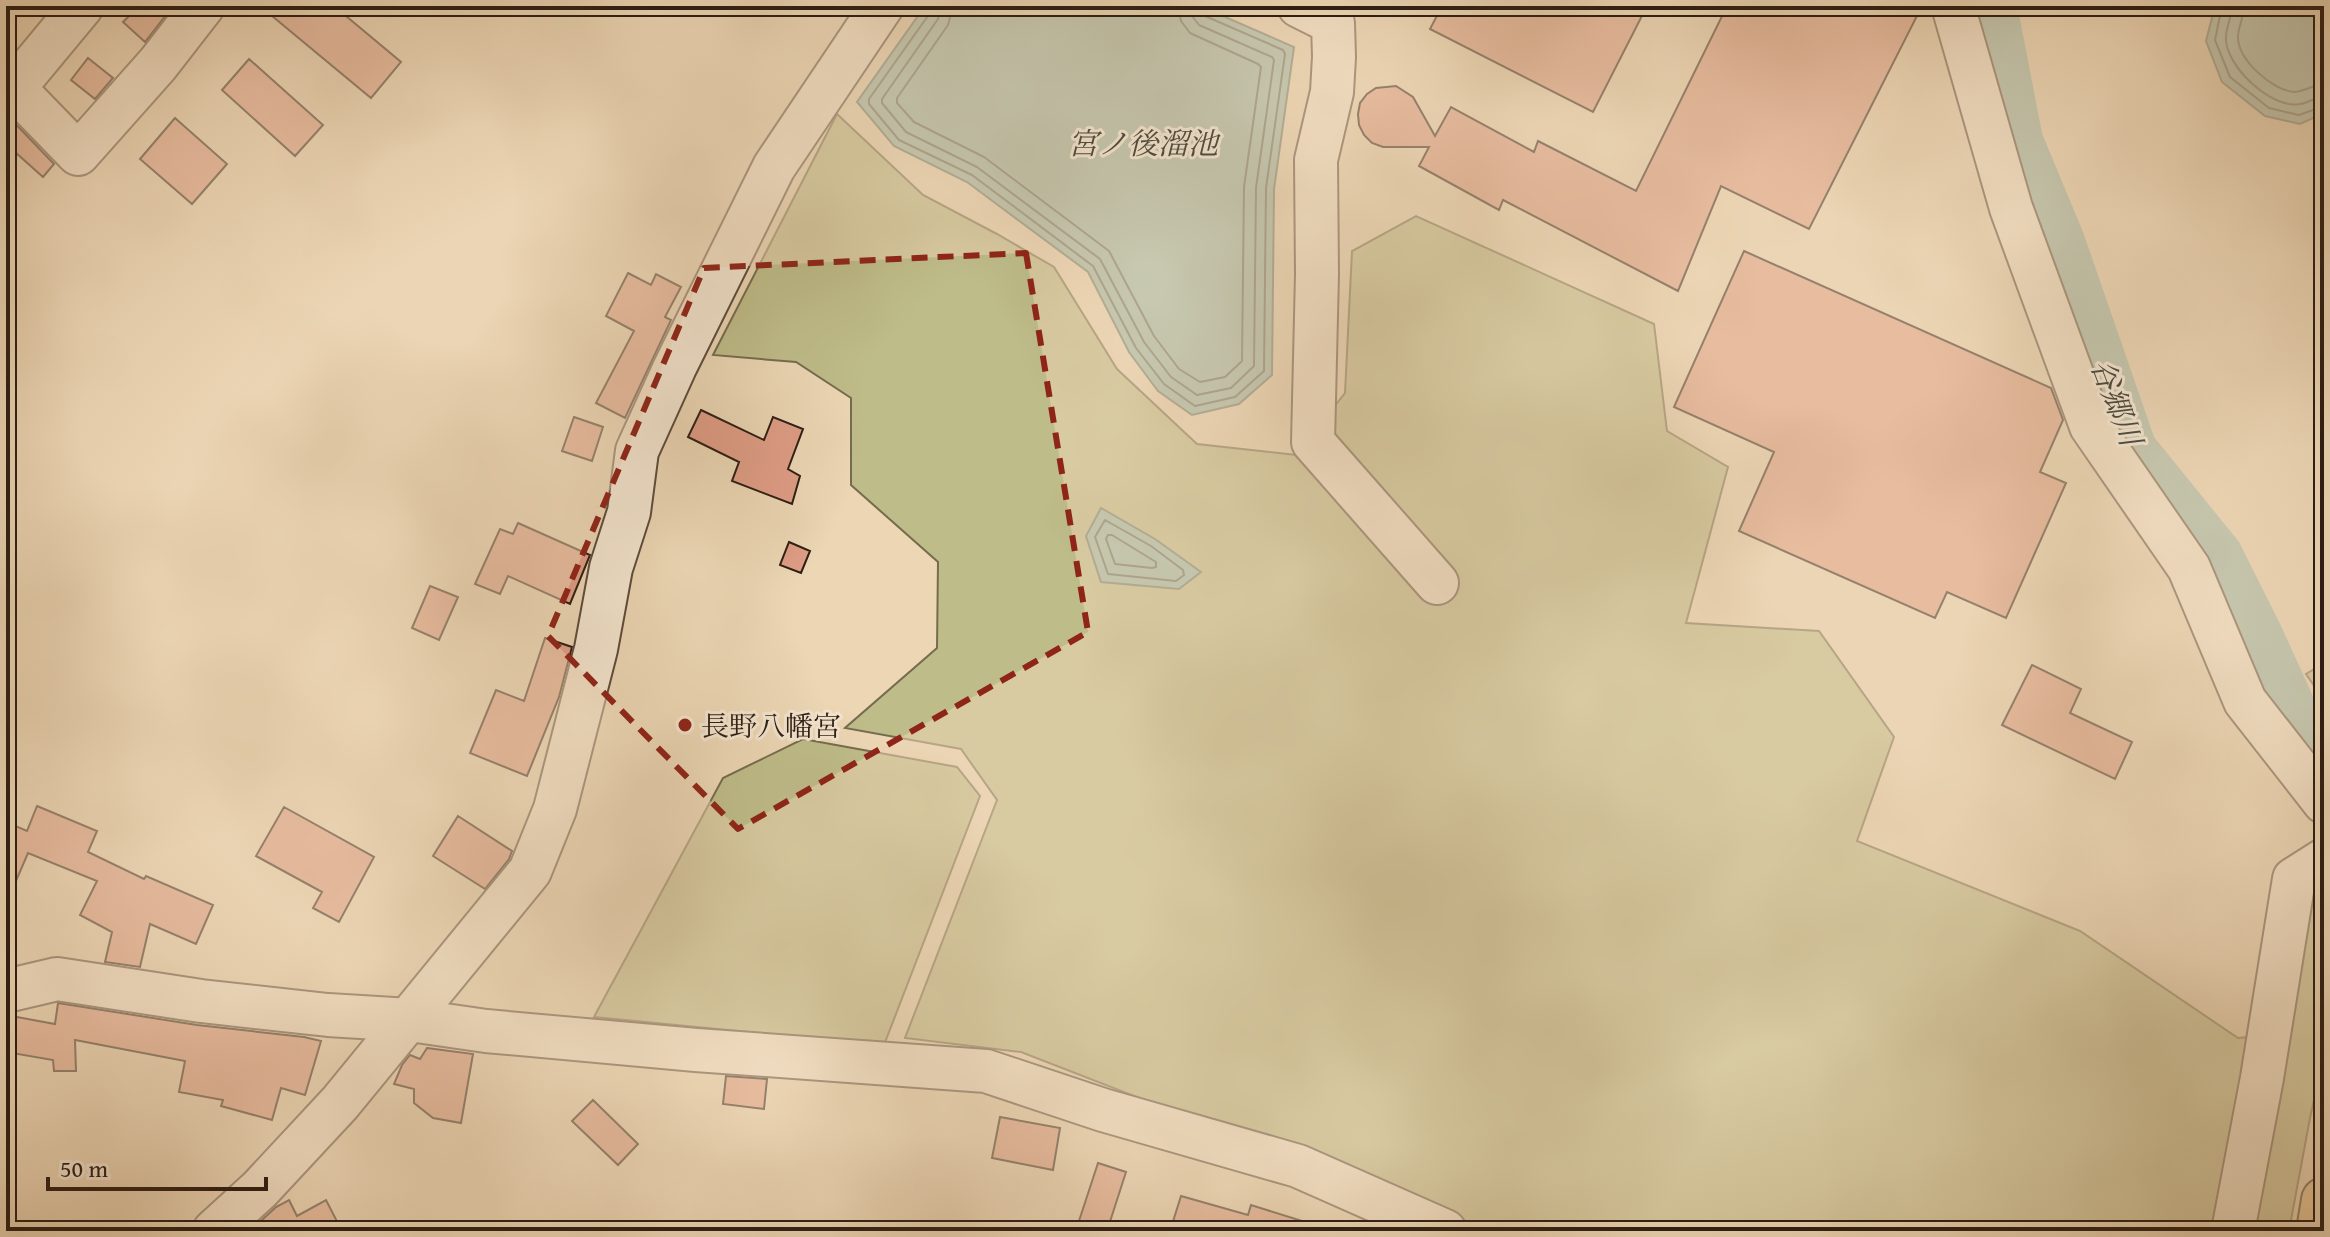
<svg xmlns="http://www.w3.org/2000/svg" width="2330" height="1237" viewBox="0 0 2330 1237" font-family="'Gentium Book Plus','Noto Serif JP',serif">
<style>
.green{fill:#bebc89;stroke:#756c4e;stroke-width:2}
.water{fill:#99b9aa;stroke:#6d7b6e;stroke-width:2}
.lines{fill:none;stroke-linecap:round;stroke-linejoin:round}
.shore{stroke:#626b5f;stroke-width:2}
.river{stroke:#99b9aa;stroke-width:52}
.building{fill:#df9d86;stroke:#2c1d14;stroke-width:2}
.minor-casing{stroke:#5c4b3c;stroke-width:46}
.highway-casing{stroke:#2c1d14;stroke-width:48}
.minor{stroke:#f3e4ce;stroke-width:42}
.highway{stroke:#e6bb7a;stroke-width:44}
.marked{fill:none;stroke:#8f2418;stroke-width:6;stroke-dasharray:16 10;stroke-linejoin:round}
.poi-dot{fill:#8f2418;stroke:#f3e4ce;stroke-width:3}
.labels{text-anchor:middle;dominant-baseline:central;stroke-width:6;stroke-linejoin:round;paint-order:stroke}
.poi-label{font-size:28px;fill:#2c1d14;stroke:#f3e4ce;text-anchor:start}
.water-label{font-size:30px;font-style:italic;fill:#4d4c41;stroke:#f3e4ce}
</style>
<rect width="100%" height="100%" fill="#ecd6b4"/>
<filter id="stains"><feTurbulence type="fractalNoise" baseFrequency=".0025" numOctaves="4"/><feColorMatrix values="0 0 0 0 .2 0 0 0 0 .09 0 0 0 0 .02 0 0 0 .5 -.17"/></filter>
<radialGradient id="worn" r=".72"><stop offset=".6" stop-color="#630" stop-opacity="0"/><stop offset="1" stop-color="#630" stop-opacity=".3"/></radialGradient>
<path class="green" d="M 837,114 L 923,195 L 997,234 L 1054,267 L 1117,369 L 1197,444 L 1296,455 L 1345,393 L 1352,251 L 1416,216 L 1654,324 L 1667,431 L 1728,467 L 1686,623 L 1819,631 L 1894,737 L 1857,841 L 2080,931 L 2238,1038 L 2281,1034 L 2313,899 L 2324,889 L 2324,1057 L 2310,1118 L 2289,1231 L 1482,1231 L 1021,1052 L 905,1038 L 997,800 L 961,749 L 845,728 L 937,648 L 938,562 L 851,485 L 851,398 L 796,362 L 713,355 Z
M 2324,663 L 2324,700 L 2306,674 Z
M 803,739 L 957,767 L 980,796 L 884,1045 L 594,1017 L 723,778 Z"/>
<path class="water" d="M 925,6 L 1200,6 L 1294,47 L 1274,189 L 1272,375 L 1239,404 L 1192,415 L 1158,391 L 1129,352 L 1088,272 L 967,182 L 894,146 L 857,102 Z
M 2215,6 L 2324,6 L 2322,114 L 2300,124 L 2265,116 L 2222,82 L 2206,41 Z
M 1101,508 L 1155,539 L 1201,572 L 1179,589 L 1101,582 L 1086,536 Z"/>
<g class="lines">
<path class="shore" d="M 931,6 L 930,13 L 869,99 L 869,104 L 899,140 L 972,175 L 1093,266 L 1136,348 L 1164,384 L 1195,406 L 1235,397 L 1264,371 L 1266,188 L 1285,54 L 1283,50 L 1205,16 L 1201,12 L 1200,6
M 941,6 L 938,19 L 882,99 L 882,103 L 906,132 L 977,167 L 1100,259 L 1144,342 L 1171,377 L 1197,395 L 1231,388 L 1254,366 L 1256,188 L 1274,60 L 1272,57 L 1199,25 L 1192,16 L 1190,6
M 953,6 L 948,25 L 897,98 L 897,103 L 914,122 L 984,157 L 1109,251 L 1154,336 L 1179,369 L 1200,382 L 1225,377 L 1242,361 L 1244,187 L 1261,67 L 1258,64 L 1190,33 L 1181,21 L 1178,6
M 2222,6 L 2215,40 L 2230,77 L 2269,108 L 2299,115 L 2324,106
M 2232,6 C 2232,17 2226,27 2226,37 C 2224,65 2272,110 2300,104 C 2309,103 2315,97 2324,96
M 2244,6 C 2244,17 2238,27 2238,37 C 2238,60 2272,90 2294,92 C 2303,92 2313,85 2324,84
M 1105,520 L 1151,546 L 1183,570 L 1184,575 L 1176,581 L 1108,574 L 1095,537 Z
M 1108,535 L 1112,535 L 1156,562 L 1156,567 L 1152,568 L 1115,564 L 1106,539 Z"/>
<path class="river" d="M 1991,6 L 2017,141 L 2059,242 L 2131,450 L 2217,556 L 2258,638 L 2296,722 L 2324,761"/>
</g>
<path class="building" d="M 139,6 L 156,6 L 166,15 L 145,42 L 123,22 Z
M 260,6 L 334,6 L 401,62 L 371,98 Z
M 1442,6 L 1647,6 L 1593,112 L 1430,29 Z
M 1727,6 L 1922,6 L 1809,229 L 1721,186 L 1678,291 L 1503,200 L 1499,210 L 1419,166 L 1429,147 L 1383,147 L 1372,143 L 1364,135 L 1359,125 L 1358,114 L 1360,103 L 1367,94 L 1376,88 L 1396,86 L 1413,97 L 1435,136 L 1451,107 L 1534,152 L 1538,141 L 1636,191 Z
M 88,58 L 113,78 L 95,99 L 71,80 Z
M 249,59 L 323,125 L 295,156 L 222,90 Z
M 6,114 L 54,164 L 43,177 L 6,144 Z
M 175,118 L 227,164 L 192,204 L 140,159 Z
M 1744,251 L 2051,388 L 2063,420 L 2040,472 L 2066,483 L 2006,618 L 1947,592 L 1935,618 L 1739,531 L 1774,452 L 1674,407 Z
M 628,273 L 651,285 L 656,274 L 681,287 L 665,317 L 671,320 L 625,418 L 596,403 L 634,331 L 606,316 Z
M 701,410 L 764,440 L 773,417 L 803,429 L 788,469 L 800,476 L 792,504 L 732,481 L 739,462 L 688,437 Z
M 574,417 L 603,427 L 592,461 L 562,451 Z
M 518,523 L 590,555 L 570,604 L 508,576 L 500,594 L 475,584 L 500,529 L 513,534 Z
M 789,542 L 810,551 L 801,573 L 780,565 Z
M 430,586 L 458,597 L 439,640 L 412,628 Z
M 545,638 L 572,647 L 559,697 L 527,776 L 470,753 L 496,690 L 524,701 Z
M 2032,665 L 2081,689 L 2070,713 L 2132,742 L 2115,779 L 2002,725 Z
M 37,806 L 97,831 L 88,852 L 144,879 L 146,876 L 213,905 L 196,944 L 150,924 L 140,967 L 105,962 L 112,932 L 80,915 L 97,881 L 28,853 L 6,904 L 6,822 L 27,831 Z
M 284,807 L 374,857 L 339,922 L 313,908 L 322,892 L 256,856 Z
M 458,816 L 512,851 L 509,859 L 485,889 L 433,856 Z
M 58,1003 L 197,1025 L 304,1037 L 321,1041 L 305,1095 L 281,1088 L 272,1120 L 221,1106 L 223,1100 L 179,1092 L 185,1061 L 75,1040 L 76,1071 L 54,1071 L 53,1060 L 6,1052 L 6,1015 L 55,1024 Z
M 427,1048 L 473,1054 L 461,1123 L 433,1118 L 414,1103 L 414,1089 L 394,1084 L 402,1065 L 410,1055 L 420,1059 Z
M 726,1076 L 767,1079 L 764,1109 L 723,1104 Z
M 593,1100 L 638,1144 L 618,1165 L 572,1121 Z
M 1000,1117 L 1060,1128 L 1053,1170 L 992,1158 Z
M 1098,1163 L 1126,1172 L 1107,1231 L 1090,1231 L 1077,1227 Z
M 1181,1196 L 1248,1215 L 1251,1205 L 1318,1226 L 1317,1231 L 1170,1231 Z
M 289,1200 L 297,1216 L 326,1200 L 342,1231 L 250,1231 L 276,1207 Z"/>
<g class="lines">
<g class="minor-casing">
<path id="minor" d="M 1299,6 L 1333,23 L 1334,57 L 1332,92 L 1316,160 L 1317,274 L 1313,442 L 1437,583
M 1953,6 L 2011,208 L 2091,426 L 2189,568 L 2245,701 L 2324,802
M 6,80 L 14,88 L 82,6
M 14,88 L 78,154 L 158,64 L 203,6
M 6,991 L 57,979 L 201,1001 L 328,1015 L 410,1020 L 486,1031 L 696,1050 L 986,1071 L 1103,1110 L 1298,1166 L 1445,1231
M 214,1231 L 260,1189 L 340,1103 L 530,871 L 555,809 L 596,649 L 611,568 L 629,512 L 637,451 L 675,367 L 774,167 L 882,6
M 2233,1231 L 2262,1078 L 2294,879 L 2324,860"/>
</g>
<g class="highway-casing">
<path id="highway" d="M 2319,1231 L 2324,1200"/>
</g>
<use href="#minor" class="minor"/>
<use href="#highway" class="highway"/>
</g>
<path d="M0 0H2330V1237H0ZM 1026,253 L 1088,632 L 738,829 L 548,636 L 704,268 Z" fill="#ecd6b4" fill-opacity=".55" fill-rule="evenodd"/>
<path class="marked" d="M 1026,253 L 1088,632 L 738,829 L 548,636 L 704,268 Z"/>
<circle class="poi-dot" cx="685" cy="725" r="8"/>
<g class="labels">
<g class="poi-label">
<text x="701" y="725">長野八幡宮</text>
</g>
<g class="water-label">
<text x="1143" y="143">宮ノ後溜池</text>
<text transform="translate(2117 402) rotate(69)">谷郷川</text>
</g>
</g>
<rect width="2330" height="1237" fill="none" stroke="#ecd6b4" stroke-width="32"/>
<rect x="8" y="8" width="2314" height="1221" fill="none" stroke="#2c1d14" stroke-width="4"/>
<rect x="16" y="16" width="2298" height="1205" fill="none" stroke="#2c1d14" stroke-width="2"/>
<path d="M48 1177v12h218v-12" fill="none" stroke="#2c1d14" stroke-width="4"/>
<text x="60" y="1177" font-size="24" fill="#2c1d14" stroke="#f3e4ce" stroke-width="6" paint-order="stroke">50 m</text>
<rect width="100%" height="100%" filter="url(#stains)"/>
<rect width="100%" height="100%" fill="url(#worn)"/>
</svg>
